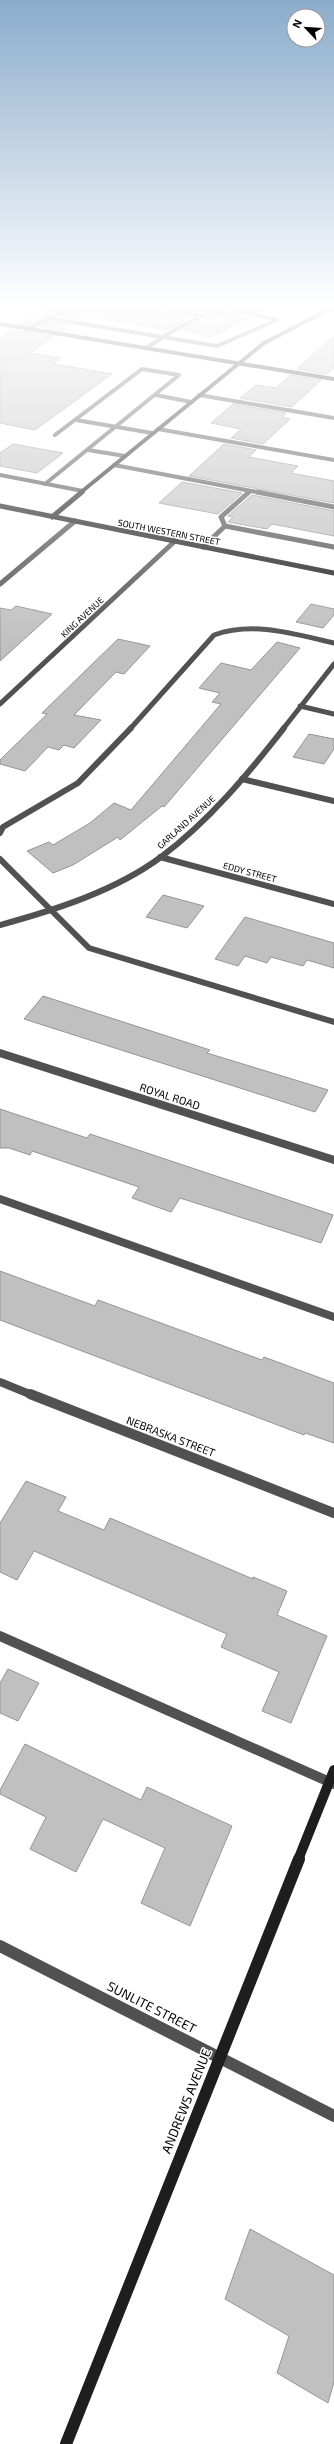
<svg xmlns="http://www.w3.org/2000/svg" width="334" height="2444" viewBox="0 0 334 2444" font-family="'Exo 2',sans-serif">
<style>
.building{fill:#c0c0c0;stroke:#959595}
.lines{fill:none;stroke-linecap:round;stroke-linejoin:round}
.lane-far4{stroke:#515151;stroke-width:4}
.lane-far3{stroke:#515151;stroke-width:5}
.lane-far2{stroke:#515151;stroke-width:6}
.lane-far1{stroke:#515151;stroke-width:8}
.lane{stroke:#515151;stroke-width:10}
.street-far5{stroke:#515151;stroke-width:4}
.street-far4{stroke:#515151;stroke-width:5}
.street-far3{stroke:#515151;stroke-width:6}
.street-far2{stroke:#515151;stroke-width:8}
.street-far1{stroke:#515151;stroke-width:10}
.street{stroke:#515151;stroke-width:12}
.secondary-far3{stroke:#1e1e1e;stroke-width:4}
.secondary-far2{stroke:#1e1e1e;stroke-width:5}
.secondary-far1{stroke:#1e1e1e;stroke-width:10}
.secondary{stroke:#1e1e1e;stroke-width:12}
.labels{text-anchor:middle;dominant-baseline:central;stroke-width:3;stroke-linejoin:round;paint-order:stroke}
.far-street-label{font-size:9px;fill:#000;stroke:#fff}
.street-label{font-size:11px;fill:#000;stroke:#fff}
.near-street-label{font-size:13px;fill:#000;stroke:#fff}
</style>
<rect width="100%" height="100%" fill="#fff"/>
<path class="building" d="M 49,306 L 69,306 L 27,325 L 21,324 Z
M 79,306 L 155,306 L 157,309 L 191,317 L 167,330 L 92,317 L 93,310 L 79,320 L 61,317 L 77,309 Z
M 171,306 L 228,306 L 216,310 L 211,308 L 201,312 Z
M 235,306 L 271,306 L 259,312 Z
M 231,312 L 250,317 L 212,337 L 182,330 L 209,317 L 217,317 Z
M 50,322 L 70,325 L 62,331 L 40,327 Z
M 12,330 L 54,336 L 30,353 L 61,358 L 54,364 L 112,374 L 35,430 L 0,423 L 0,337 Z
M 334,336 L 334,368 L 327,374 L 297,369 Z
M 290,375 L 321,380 L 292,407 L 240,398 L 256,385 L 276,388 Z
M 233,404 L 286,413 L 282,417 L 290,419 L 263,444 L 231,438 L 241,429 L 211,423 Z
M 13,444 L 63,453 L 37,473 L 0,466 L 0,453 Z
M 224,444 L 256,450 L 249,457 L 298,466 L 291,473 L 334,481 L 334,503 L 189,476 Z
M 182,482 L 242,493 L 218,514 L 159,503 Z
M 252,495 L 334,511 L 334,536 L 272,524 L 267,529 L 228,522 L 233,517 L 228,516 Z
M 311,604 L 334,609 L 334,615 L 323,628 L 296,622 Z
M 16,606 L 52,614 L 0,661 L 0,608 L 11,610 Z
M 118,639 L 150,646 L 124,674 L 116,672 L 74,715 L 101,720 L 74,748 L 64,745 L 59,750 L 48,747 L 25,771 L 0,764 L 0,760 L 47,714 L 42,713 Z
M 277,642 L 300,648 L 164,807 L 162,806 L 120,840 L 118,837 L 73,865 L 53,873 L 27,851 L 49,842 L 53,845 L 90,823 L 114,803 L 131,810 L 221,704 L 212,702 L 220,693 L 199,688 L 221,663 L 251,670 Z
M 309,734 L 334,739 L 334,749 L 324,764 L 293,757 Z
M 163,895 L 204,906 L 187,928 L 146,917 Z
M 245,917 L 334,943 L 334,968 L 307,960 L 303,966 L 271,957 L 267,963 L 245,956 L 238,966 L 215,959 Z
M 43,996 L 210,1050 L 207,1053 L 328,1090 L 315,1112 L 24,1019 Z
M 0,1109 L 87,1138 L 90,1134 L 333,1215 L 321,1243 L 180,1198 L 171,1212 L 132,1198 L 139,1187 L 32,1151 L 30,1155 L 9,1148 L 0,1148 Z
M 0,1271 L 95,1306 L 98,1300 L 262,1360 L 264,1357 L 334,1383 L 334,1443 L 305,1433 L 304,1435 L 0,1320 Z
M 26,1481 L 66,1497 L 58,1511 L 104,1530 L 110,1518 L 253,1579 L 253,1577 L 287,1591 L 277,1615 L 327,1636 L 291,1723 L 262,1711 L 279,1672 L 221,1647 L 227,1634 L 34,1551 L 17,1580 L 0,1572 L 0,1523 Z
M 8,1669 L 39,1683 L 18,1721 L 0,1713 L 0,1683 Z
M 25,1744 L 141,1800 L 147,1787 L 232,1826 L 190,1926 L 141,1903 L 165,1848 L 103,1819 L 76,1872 L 30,1849 L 46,1817 L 0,1794 L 0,1790 Z
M 250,2229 L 334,2275 L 334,2382 L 328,2403 L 277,2373 L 289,2336 L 225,2299 Z"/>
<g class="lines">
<path class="lane-far4" d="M 158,306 L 201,316
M 47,318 L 217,346 L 277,320 L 231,308 L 216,314 L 208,313
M 27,329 L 76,306
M 146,348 L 176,329 L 212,311
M 156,395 L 191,402
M 199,395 L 334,418
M 76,420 L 152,433
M 88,450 L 125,456
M 114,465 L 262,493
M 0,475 L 83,491
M 45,484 L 179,375 L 142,369 L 55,435
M 247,493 L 250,491"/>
<path class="lane-far3" d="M 257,492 L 334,507
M 225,526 L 221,517 L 249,492
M 203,547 L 225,526 L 334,547
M 0,584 L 75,521
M 130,729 L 214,635 C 254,621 294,634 334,643"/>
<path class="lane-far2" d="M 242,779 L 334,801
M 0,833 L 3,827 L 78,783 L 131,728
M 0,859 L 89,948 L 334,1022"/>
<path class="lane-far1" d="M 0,1199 L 334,1317"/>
<path class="lane" d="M 0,1636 L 334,1784"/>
<path class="street-far5" d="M 158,429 L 334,460"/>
<path class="street-far4" d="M 0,704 L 175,541
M 300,706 L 334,714
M 283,729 L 334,664"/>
<path class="street-far3" d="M 160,857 L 334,904
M 0,925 C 55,910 115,891 161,857 C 209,821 248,774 284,728"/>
<path class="street-far2" d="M 0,1053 L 334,1160
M 0,1382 L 32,1395"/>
<path class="street-far1" d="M 30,1394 L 334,1513"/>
<path class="street" d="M 0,1946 L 334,2116"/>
<path class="secondary-far3" d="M 0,324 L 334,379
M 80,493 L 264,343 L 334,307"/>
<path class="secondary-far2" d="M 0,506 L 334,573
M 52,517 L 82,492"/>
<path class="secondary-far1" d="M 298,1860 L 334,1770"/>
<path class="secondary" d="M 66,2444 L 299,1859"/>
</g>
<linearGradient id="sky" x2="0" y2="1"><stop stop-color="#8baccb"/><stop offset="0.47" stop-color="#fff"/><stop offset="1" stop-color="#fff" stop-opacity="0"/></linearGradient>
<rect width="334" height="648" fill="url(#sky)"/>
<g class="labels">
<g class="far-street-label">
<text transform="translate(169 532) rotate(11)">SOUTH WESTERN STREET</text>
<text transform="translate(82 617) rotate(-43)">KING AVENUE</text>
<text transform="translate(186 822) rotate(-42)">GARLAND AVENUE</text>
<text transform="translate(250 872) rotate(15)">EDDY STREET</text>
</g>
<g class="street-label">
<text transform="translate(170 1096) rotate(18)">ROYAL ROAD</text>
<text transform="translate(171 1436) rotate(21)">NEBRASKA STREET</text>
</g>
<g class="near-street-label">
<text transform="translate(152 2007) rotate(27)">SUNLITE STREET</text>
<text transform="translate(186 2101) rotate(-68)">ANDREWS AVENUE</text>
</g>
</g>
<g transform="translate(306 28) rotate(295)"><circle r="19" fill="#ffffff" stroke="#999999"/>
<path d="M0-3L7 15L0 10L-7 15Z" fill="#000000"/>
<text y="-6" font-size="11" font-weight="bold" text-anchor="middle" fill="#000000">N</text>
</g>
</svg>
